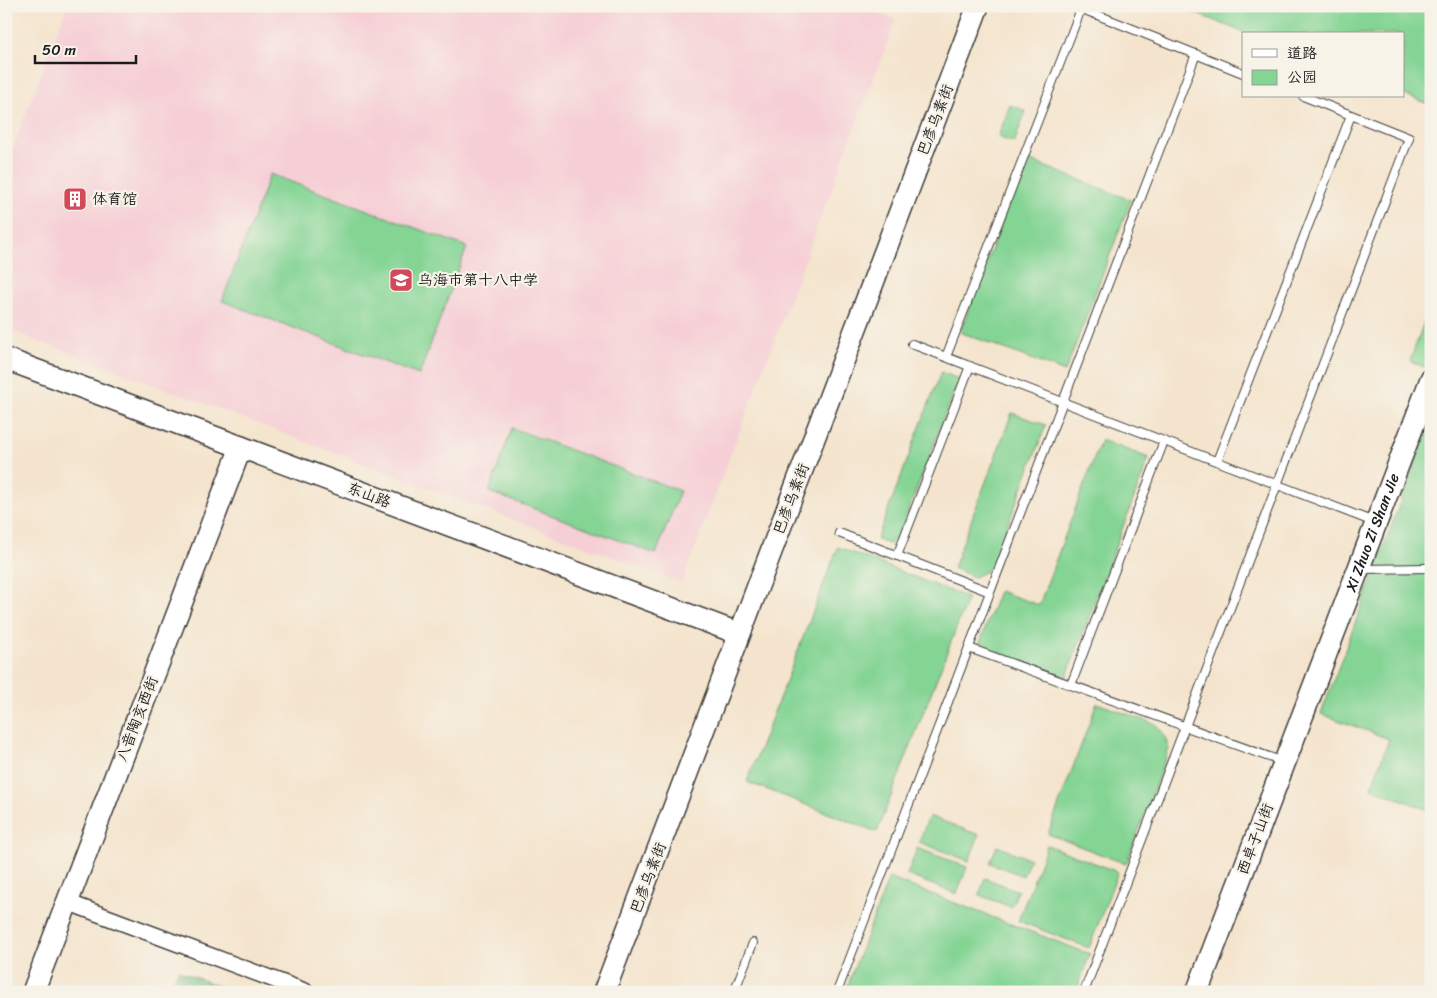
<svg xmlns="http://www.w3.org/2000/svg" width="1437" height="998" viewBox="0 0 1437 998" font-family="Sriracha,'LXGW WenKai TC',sans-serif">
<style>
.built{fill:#f6cfd6}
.green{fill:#84d494;stroke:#507858}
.forest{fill:#6bb67e;stroke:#44694d}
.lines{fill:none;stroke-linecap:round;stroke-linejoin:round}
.lane-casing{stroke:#3c3a37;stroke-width:10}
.street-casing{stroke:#3c3a37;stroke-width:18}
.secondary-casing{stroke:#3c3a37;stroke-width:24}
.lane{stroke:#fff;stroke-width:8}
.street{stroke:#fff;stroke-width:15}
.secondary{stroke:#fff;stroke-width:21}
.labels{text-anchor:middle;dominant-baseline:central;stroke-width:4.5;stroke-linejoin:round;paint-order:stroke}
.street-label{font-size:15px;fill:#1c1c1c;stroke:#f7f3e8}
.poi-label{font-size:15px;fill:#1c1c1c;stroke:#f7f3e8;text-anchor:start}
</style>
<rect width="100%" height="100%" fill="#f7f3e8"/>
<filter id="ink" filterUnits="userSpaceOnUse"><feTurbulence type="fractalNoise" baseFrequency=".02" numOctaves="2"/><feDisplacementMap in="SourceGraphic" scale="10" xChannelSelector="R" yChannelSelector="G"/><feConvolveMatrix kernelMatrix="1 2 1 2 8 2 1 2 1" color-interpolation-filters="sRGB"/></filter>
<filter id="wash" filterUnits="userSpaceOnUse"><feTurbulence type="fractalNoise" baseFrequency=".0096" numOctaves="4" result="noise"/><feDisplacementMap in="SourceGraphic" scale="20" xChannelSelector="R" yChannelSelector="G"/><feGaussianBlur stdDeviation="1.12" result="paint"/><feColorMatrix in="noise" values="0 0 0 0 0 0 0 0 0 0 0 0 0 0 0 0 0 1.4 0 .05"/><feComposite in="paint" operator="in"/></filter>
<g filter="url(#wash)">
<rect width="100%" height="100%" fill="#f4e4cd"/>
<path class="built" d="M 67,6 L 860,6 L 896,20 L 682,583 L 6,329 L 6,165 Z"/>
<path class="green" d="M 1177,6 L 1431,6 L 1431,98 L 1428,104 L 1403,94 L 1403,34 L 1248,34 Z
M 1010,105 L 1026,111 L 1014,143 L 998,137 Z
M 1026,159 L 1131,200 L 1065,372 L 960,332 Z
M 270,174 L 467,247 L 419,375 L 222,301 Z
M 1431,303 L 1431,370 L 1410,361 Z
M 941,372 L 959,379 L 898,538 L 889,544 L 877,539 Z
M 1012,413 L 1046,425 L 991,569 L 974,577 L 953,568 Z
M 1431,421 L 1431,811 L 1371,788 L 1389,739 L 1321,714 Z
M 512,428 L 680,491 L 656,554 L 489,492 Z
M 1101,440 L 1149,458 L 1066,678 L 979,645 L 999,591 L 1039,605 Z
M 838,547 L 968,598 L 877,832 L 747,782 Z
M 1097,703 L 1155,724 L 1164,734 L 1169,749 L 1126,864 L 1048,834 Z
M 929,816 L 979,835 L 969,861 L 919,842 Z
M 1047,845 L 1118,872 L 1089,948 L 1018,921 Z
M 997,846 L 1030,859 L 1023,876 L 990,863 Z
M 917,848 L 967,867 L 957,894 L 907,875 Z
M 889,878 L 1090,954 L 1076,992 L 845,992 Z
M 985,878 L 1018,891 L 1011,907 L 979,895 Z"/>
<path class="forest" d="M 178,970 L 233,992 L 169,992 Z"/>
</g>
<g filter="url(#ink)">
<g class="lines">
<g class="lane-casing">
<path id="lane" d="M 1075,6 L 1243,73
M 912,344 L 1374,522
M 946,357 L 1081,9
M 1217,461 L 1351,115
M 839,533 L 990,592
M 897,556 L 970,366
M 1359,569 L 1431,568
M 969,648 L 1283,762
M 1071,685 L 1164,441
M 734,992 L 753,943
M 837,992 L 1196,54
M 1084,992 L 1409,138 L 1303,96"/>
</g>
<g class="street-casing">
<path id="street" d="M 67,902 L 307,992"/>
</g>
<g class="secondary-casing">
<g id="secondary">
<path d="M 6,359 L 732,631"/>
<path d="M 33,992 L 241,447"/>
<path d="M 604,992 L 978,6"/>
<path id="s1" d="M 1197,992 L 1431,379"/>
</g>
</g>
<use href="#lane" class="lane"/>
<use href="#street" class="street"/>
<use href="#secondary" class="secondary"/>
</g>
</g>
<defs>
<g id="building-square" transform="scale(1.25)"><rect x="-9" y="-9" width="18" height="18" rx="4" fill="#d1495b" stroke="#f7f3e8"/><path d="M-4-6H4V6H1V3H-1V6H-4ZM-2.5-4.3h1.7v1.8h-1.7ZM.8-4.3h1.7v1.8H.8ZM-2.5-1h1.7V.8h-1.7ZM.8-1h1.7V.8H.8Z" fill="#fff"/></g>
<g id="school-square" transform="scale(1.25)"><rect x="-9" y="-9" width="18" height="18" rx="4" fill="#d1495b" stroke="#f7f3e8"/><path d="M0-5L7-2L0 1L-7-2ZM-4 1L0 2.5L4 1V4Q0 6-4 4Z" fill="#fff"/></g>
</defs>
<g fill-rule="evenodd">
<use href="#building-square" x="75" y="199"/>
<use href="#school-square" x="401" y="280"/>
</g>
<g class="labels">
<g class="street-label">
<text transform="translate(935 120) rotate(-69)">巴彦乌素街</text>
<text transform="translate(369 495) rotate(21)">东山路</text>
<text transform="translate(791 499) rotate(-69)">巴彦乌素街</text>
<text stroke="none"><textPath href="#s1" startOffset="492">Xi Zhuo Zi Shan Jie</textPath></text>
<text transform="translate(137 719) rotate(-69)">八音陶亥西街</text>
<text transform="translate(1255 839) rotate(-69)">西卓子山街</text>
<text transform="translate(648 878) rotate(-69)">巴彦乌素街</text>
</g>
<g class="poi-label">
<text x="92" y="199">体育馆</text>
<text x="418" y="280">乌海市第十八中学</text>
</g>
</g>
<rect width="1437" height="998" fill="none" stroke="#f7f3e8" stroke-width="25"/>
<rect x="1242" y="32" width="162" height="65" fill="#f7f3e8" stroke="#9f9d96"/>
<rect x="1252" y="49" width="25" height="8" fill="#ffffff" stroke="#9f9d96"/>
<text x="1287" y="58" font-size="15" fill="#1c1c1c">道路</text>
<rect x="1252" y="70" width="25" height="15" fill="#84d494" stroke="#9f9d96"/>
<text x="1287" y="82" font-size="15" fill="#1c1c1c">公园</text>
<path d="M35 55v8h101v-8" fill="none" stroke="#1c1c1c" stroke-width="2.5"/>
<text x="42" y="55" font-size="15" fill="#1c1c1c" stroke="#f7f3e8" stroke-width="4" paint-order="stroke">50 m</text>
</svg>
